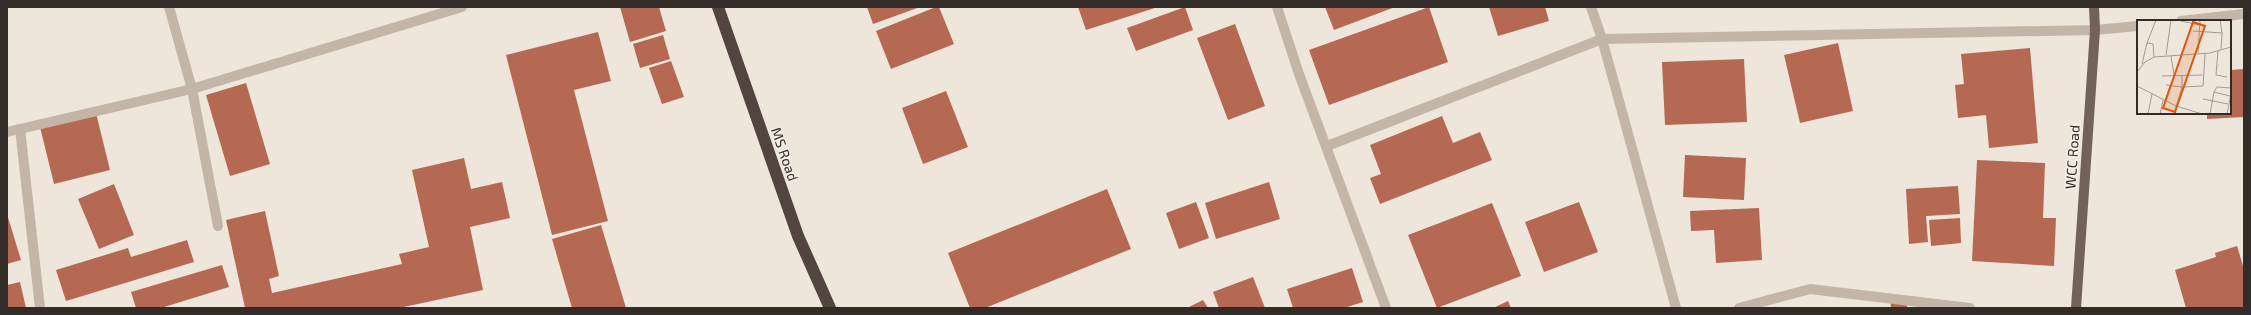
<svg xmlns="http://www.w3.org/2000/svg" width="2251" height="315" font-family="'Exo 2',sans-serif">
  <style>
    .building { fill: #b56952 }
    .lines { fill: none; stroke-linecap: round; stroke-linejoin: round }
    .street { stroke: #c4b5a9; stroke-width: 10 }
    .primary { stroke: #72625b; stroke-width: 10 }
    .highway { stroke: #524540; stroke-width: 12 }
    .labels { text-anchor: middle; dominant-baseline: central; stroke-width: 3; stroke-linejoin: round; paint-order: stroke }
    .street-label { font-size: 14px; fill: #322b28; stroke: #f6efe7 }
    .inset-road { fill: none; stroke: #a39b93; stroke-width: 1 }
    .view { fill: #df570d; fill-opacity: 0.15; stroke: #df570d; stroke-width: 2 }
    .inset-edge { fill: none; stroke: #322b28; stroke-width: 2 }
  </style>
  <rect width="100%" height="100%" fill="#eee5db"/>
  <!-- building -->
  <g class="building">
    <path d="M 620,7 L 659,7 L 666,31 L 630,42 Z"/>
    <path d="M 867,7 L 920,7 L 873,24 Z"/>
    <path d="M 936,7 L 939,7 L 954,44 L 891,69 L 876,31 Z"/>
    <path d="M 1078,7 L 1158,7 L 1086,30 Z"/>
    <path d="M 1185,7 L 1193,30 L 1136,51 L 1127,28 Z"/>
    <path d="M 1325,7 L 1395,7 L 1334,30 Z"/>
    <path d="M 1429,7 L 1448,62 L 1329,105 L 1309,50 Z"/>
    <path d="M 1489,7 L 1545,7 L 1549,21 L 1498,36 Z"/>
    <path d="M 1235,24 L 1265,106 L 1228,120 L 1197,38 Z"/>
    <path d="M 598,32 L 611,81 L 574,90 L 608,221 L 552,235 L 506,55 Z"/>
    <path d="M 663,35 L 670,59 L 640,68 L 633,44 Z"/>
    <path d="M 1838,43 L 1853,111 L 1800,123 L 1784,55 Z"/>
    <path d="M 2030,48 L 2038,143 L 1989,148 L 1986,115 L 1958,118 L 1955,85 L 1964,84 L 1961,54 Z"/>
    <path d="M 1744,59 L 1747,122 L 1665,125 L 1662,62 Z"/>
    <path d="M 671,61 L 684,97 L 662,104 L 649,68 Z"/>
    <path d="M 2244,69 L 2244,117 L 2207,119 L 2207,113 L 2230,113 L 2230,70 Z"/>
    <path d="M 246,83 L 270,164 L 230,176 L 206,95 Z"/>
    <path d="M 946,91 L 968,147 L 923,164 L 902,108 Z"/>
    <path d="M 96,113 L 110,170 L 54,184 L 40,127 Z"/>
    <path d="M 1442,116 L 1453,143 L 1480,132 L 1492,160 L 1380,204 L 1370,178 L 1381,174 L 1370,145 Z"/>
    <path d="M 1685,155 L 1746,158 L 1744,200 L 1683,197 Z"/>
    <path d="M 464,158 L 471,189 L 502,182 L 510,218 L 470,227 L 483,290 L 399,308 L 245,308 L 226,220 L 265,211 L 279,276 L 269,279 L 272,293 L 402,264 L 399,254 L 429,247 L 412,170 Z"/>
    <path d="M 1977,160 L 2045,163 L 2043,218 L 2056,218 L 2054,266 L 1972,261 Z"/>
    <path d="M 1269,182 L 1280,219 L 1216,239 L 1205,203 Z"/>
    <path d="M 114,184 L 134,235 L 99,249 L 78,199 Z"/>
    <path d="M 1958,186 L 1960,214 L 1926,216 L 1928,242 L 1909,244 L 1906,189 Z"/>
    <path d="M 1107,189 L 1131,249 L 985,308 L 970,308 L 948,253 Z"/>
    <path d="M 1196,202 L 1209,238 L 1179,249 L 1166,213 Z"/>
    <path d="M 1579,202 L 1598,252 L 1544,272 L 1525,222 Z"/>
    <path d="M 1492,203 L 1521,276 L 1437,308 L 1408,235 Z"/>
    <path d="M 1759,208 L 1762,260 L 1716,263 L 1714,230 L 1691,231 L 1690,211 Z"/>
    <path d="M 7,214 L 21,260 L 7,264 Z"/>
    <path d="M 1960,218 L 1961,243 L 1931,246 L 1929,220 Z"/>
    <path d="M 601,225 L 626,308 L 572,308 L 552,239 Z"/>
    <path d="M 187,240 L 194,262 L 66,301 L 56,270 L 128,248 L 131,257 Z"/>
    <path d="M 2237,246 L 2244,269 L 2244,308 L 2186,308 L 2175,270 L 2216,257 L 2215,253 Z"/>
    <path d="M 222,265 L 229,287 L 161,308 L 136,308 L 131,292 Z"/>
    <path d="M 1352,268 L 1363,302 L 1344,308 L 1293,308 L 1287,289 Z"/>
    <path d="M 1253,277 L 1265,308 L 1219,308 L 1213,292 Z"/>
    <path d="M 20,282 L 26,308 L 7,308 L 7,285 Z"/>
    <path d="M 1907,297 L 1907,308 L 1891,308 L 1890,298 Z"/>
    <path d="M 1203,300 L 1208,308 L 1187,308 Z"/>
    <path d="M 1508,301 L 1511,308 L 1493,308 Z"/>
  </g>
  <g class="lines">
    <!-- street -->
    <g class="street">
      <path d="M 169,7 L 192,89 L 218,226"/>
      <path d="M 1277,7 L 1299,74 L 1386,308"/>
      <path d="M 2181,21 L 2244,14"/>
      <path d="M 20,129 L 40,308"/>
      <path d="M 7,132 L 192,89 L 462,7"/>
      <path d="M 1327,146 L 1602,39 L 1591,7"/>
      <path d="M 1676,308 L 1602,39 L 2095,30 L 2138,26"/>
      <path d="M 1739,308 L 1810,289 L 1970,308"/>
    </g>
    <!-- primary -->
    <path class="primary" d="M 2076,308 L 2095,30 L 2094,7"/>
    <!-- highway -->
    <path class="highway" d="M 718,7 L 798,236 L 830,308"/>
  </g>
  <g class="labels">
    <!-- street labels -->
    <g class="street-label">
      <text transform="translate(785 154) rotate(71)">MS Road</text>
      <text transform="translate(2072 157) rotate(-86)">WCC Road</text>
    </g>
  </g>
  <!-- overview -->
  <g transform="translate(2137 20)">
    <rect width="94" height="94" fill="#eee5db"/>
    <path class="inset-road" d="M 83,0 L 85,13M 44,1 L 63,5M 56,11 L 85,13 L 84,29M 10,23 L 16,24 L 17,37M 81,31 L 79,55 L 90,57M 61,33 L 63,0M 29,35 L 34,0M 34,36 L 37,55M 5,44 L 10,23 L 19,0M 0,52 L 8,42 L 17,37 L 73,33 L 94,27M 45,55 L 45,67 L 66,66 L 68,34M 25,56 L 65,55M 29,65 L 45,67 L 37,94M 0,66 L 39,86 L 65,94M 77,72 L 80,67 L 94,68M 66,79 L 91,84M 28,81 L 33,66M 11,94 L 15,74M 23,94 L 26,80M 73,94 L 77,72 L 93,76M 90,94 L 94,74"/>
    <path class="view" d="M 56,2 L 68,6 L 38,92 L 26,88 Z"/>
    <rect width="94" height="94" class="inset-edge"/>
  </g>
  <!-- border -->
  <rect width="2251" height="315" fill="none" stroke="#322b28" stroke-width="16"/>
</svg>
